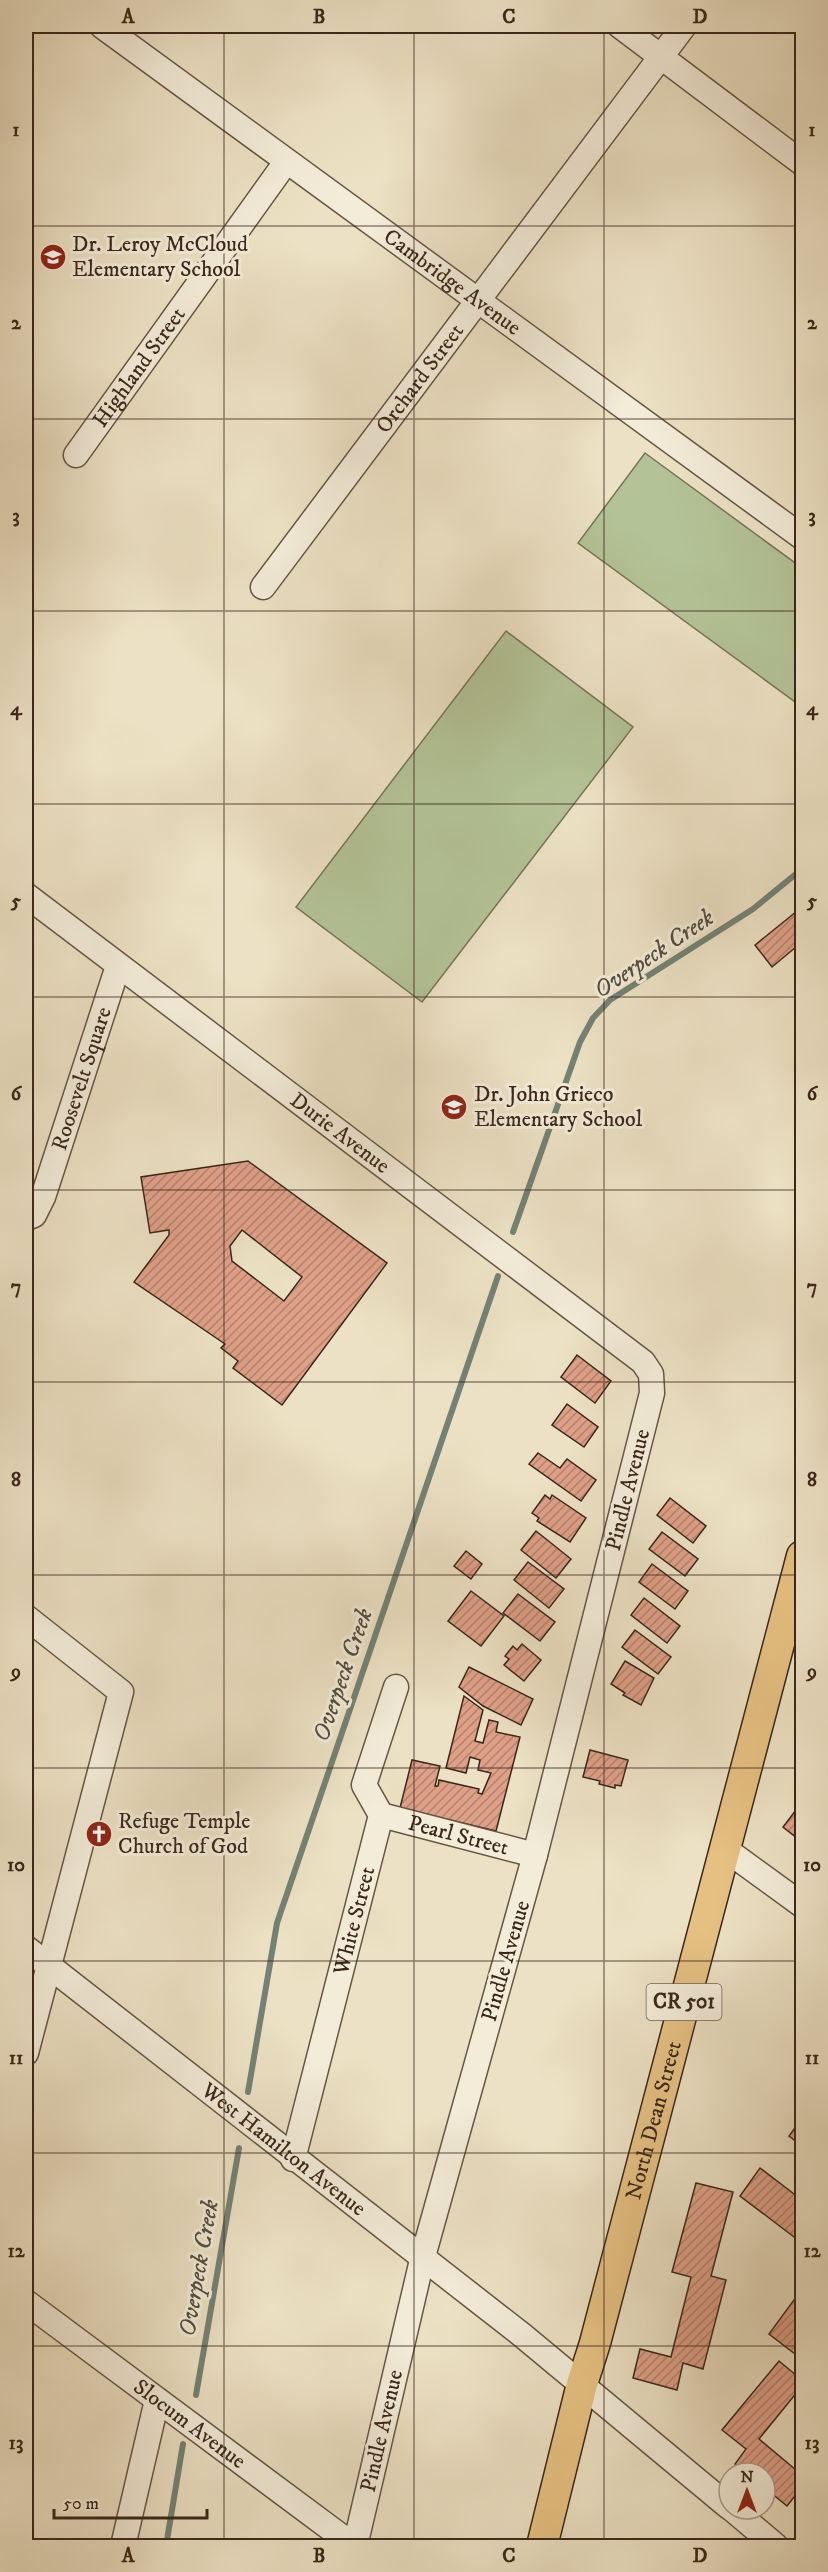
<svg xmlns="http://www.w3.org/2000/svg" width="828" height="2572" font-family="'IM FELL DW Pica',serif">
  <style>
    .green { fill: #b3c397; stroke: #767559; stroke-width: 1.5 }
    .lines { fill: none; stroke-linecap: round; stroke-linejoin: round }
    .stream { stroke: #738276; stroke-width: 6 }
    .building { fill: url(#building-hatch); stroke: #3a271b; stroke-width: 1.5; fill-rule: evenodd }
    .minor-casing { stroke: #665645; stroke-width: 27 }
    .major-casing { stroke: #3a271b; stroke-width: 33 }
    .minor { stroke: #f3ecd9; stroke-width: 24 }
    .major { stroke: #e6c082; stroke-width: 30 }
    .grid { fill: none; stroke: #3a271b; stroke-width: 1.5; stroke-opacity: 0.55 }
    .labels { text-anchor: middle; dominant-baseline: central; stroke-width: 6; stroke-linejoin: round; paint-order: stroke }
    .shield { fill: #f3ecd9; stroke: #726254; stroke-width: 1.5 }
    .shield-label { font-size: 21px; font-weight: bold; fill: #3a271b }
    .poi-label { font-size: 22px; fill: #3a271b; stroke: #f3ecd9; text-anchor: start }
    .street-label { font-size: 22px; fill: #3a271b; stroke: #f3ecd9 }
    .water-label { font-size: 24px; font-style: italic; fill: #524d41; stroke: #f3ecd9 }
    .neatline { fill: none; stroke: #3a271b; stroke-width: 2 }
    .grid-label { font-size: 20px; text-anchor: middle; font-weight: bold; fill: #3a271b }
  </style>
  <defs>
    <pattern id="building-hatch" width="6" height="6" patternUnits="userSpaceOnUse" patternTransform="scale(1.5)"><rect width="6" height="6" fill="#dfa088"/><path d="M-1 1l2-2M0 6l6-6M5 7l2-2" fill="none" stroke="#b6826e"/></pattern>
  </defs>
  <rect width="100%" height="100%" fill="#ece1c4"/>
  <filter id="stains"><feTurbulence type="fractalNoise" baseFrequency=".00333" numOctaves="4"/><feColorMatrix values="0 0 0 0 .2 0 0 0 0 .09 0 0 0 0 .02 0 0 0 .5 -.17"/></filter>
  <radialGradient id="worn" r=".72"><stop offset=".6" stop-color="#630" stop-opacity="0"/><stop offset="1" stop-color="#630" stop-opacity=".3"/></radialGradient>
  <!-- green -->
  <g class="green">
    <path d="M 645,453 L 802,568 L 802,707 L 578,543 Z"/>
    <path d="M 506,631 L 633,727 L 422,1002 L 296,907 Z"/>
  </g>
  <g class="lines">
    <!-- stream -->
    <g class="stream">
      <path d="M 513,1232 L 580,1042 L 593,1018 L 610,1000 L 753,909 L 802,869"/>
      <path d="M 248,2092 L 277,1923 L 498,1276"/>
      <path d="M 196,2395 L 239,2148"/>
      <path d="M 166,2546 L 183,2444"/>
    </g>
  </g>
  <!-- building -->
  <g class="building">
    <path d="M 802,907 L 802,942 L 772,967 L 755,945 Z"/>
    <path d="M 248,1161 L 387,1263 L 282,1405 L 233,1368 L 238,1361 L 221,1348 L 225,1344 L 134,1282 L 169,1235 L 169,1230 L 150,1233 L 141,1177 ZM 242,1230 L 302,1277 L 284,1301 L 232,1261 L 230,1246 Z"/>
    <path d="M 577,1355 L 611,1381 L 595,1403 L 561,1377 Z"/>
    <path d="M 567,1404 L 598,1427 L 584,1447 L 552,1425 Z"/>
    <path d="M 538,1453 L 560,1468 L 567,1459 L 596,1480 L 581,1501 L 529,1464 Z"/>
    <path d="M 545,1495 L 550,1499 L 552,1495 L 586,1518 L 570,1542 L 537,1521 L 539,1518 L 532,1513 Z"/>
    <path d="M 670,1498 L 706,1526 L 693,1543 L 657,1515 Z"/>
    <path d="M 536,1531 L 571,1559 L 556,1578 L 521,1550 Z"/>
    <path d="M 662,1532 L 698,1559 L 685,1576 L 649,1549 Z"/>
    <path d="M 466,1551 L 482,1564 L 471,1579 L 454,1566 Z"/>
    <path d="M 528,1562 L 564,1589 L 549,1608 L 514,1580 Z"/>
    <path d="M 652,1564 L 688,1591 L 675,1609 L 639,1582 Z"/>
    <path d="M 471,1591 L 504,1616 L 481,1646 L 448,1621 Z"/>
    <path d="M 518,1594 L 555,1622 L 540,1641 L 503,1613 Z"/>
    <path d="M 644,1598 L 680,1626 L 667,1643 L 631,1615 Z"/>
    <path d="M 635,1630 L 671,1657 L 658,1674 L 622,1647 Z"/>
    <path d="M 522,1644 L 541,1660 L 524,1681 L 504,1665 L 509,1659 L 505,1656 L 513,1646 L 517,1650 Z"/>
    <path d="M 625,1661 L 654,1678 L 641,1705 L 623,1695 L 625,1693 L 611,1684 Z"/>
    <path d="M 469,1667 L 533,1699 L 521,1725 L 483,1706 L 459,1687 Z"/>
    <path d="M 464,1696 L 483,1710 L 475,1741 L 483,1743 L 489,1720 L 498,1722 L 496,1732 L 520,1737 L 496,1831 L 400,1808 L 412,1760 L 440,1766 L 435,1786 L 438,1786 L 439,1780 L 479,1789 L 478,1793 L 482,1794 L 491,1773 L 478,1770 L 480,1760 L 470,1757 L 466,1773 L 446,1768 Z"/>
    <path d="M 590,1750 L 628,1760 L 621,1786 L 615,1785 L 615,1788 L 599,1784 L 600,1781 L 583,1777 Z"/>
    <path d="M 802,1802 L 802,1842 L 783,1827 Z"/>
    <path d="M 802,2118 L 802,2146 L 789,2136 Z"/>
    <path d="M 760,2168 L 802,2200 L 802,2243 L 740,2196 Z"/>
    <path d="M 696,2183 L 733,2192 L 711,2276 L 726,2280 L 703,2369 L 683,2363 L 677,2390 L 633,2378 L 640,2349 L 671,2357 L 691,2277 L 672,2272 Z"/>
    <path d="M 802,2289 L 802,2344 L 795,2354 L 769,2334 Z"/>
    <path d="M 779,2361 L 802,2380 L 802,2386 L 759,2439 L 802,2475 L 802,2487 L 787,2506 L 765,2488 L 765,2473 L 746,2473 L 735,2464 L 746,2449 L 722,2430 Z"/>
  </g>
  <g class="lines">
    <defs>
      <g id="minor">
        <path id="s1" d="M 102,26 L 802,537"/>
        <path d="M 620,26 L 802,163"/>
        <path id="s2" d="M 76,455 L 286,162"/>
        <path id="s3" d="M 263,587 L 684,26"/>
        <path id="s4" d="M 26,895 L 643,1362 L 651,1374 L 652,1393 L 535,1855 L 422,2260 L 355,2546"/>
        <path id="s5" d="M 26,1218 L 34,1215 L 43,1197 L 118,966"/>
        <path d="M 26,1617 L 121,1692 L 26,2053"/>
        <path id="s6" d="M 381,1815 L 535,1855"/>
        <path d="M 725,1849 L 802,1905"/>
        <path id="s7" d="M 26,1948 L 522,2335 L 729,2507"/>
        <path id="s8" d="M 293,2159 L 381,1815 L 364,1785 L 396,1687"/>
        <path id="s9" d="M 26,2302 L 354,2546"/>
        <path d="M 732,2509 L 776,2546"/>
        <path d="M 123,2546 L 157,2400"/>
      </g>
      <g id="major">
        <path id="s10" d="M 542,2546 L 582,2384 L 595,2343 L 802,1556"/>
      </g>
    </defs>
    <!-- minor casing -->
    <use href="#minor" class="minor-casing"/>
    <!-- major casing -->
    <use href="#major" class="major-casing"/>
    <!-- minor -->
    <use href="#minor" class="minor"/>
    <!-- major -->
    <use href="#major" class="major"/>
  </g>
  <!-- grid -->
  <path class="grid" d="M 224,26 L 224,2546M 414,26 L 414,2546M 604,26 L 604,2546M 26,226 L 802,226M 26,419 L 802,419M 26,611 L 802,611M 26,804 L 802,804M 26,997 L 802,997M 26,1190 L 802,1190M 26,1382 L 802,1382M 26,1575 L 802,1575M 26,1768 L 802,1768M 26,1961 L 802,1961M 26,2153 L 802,2153M 26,2346 L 802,2346"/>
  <!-- icons -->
  <defs>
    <symbol id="school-disc" viewBox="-11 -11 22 22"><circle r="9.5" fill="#8f2418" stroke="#f3ecd9"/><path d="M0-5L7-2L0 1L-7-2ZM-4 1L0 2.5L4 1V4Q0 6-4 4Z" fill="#fff"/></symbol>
    <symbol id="church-disc" viewBox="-11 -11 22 22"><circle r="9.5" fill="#8f2418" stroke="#f3ecd9"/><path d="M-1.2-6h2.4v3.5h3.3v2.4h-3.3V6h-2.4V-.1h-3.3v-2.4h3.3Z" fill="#fff"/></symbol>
  </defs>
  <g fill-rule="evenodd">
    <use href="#school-disc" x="38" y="242" width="30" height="30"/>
    <use href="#school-disc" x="439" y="1092" width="30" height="30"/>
    <use href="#church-disc" x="84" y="1819" width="30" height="30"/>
  </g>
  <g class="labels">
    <!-- shield labels -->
    <rect class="shield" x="646.5" y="1984" width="75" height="36" rx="4.5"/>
    <g class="shield-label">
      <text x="684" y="2002">CR 501</text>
    </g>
    <!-- poi labels -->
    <g class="poi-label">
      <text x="72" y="244">Dr. Leroy McCloud<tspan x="72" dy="25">Elementary School</tspan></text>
      <text x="474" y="1094">Dr. John Grieco<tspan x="474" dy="25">Elementary School</tspan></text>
      <text x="118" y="1821">Refuge Temple<tspan x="118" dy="25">Church of God</tspan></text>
    </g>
    <!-- street labels -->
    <g class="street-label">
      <text stroke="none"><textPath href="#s1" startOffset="434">Cambridge Avenue</textPath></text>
      <text stroke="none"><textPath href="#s2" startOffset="108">Highland Street</textPath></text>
      <text stroke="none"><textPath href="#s3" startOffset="261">Orchard Street</textPath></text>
      <text stroke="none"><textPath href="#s5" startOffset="153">Roosevelt Square</textPath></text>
      <text stroke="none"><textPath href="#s4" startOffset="394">Durie Avenue</textPath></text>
      <text transform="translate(628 1490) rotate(-76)">Pindle Avenue</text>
      <text stroke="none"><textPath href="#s6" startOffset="80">Pearl Street</textPath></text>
      <text stroke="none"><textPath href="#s8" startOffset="246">White Street</textPath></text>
      <text transform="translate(506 1961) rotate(-74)">Pindle Avenue</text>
      <text stroke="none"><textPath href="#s10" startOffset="440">North Dean Street</textPath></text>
      <text stroke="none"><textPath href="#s7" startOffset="327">West Hamilton Avenue</textPath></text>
      <text stroke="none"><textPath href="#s9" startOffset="204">Slocum Avenue</textPath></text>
      <text transform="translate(382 2431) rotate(-77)">Pindle Avenue</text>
    </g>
    <!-- water labels -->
    <g class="water-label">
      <text transform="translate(654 954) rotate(-34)">Overpeck Creek</text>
      <text transform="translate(343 1675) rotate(-71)">Overpeck Creek</text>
      <text transform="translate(199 2268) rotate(-80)">Overpeck Creek</text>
    </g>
  </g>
  <!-- margin -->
  <rect width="828" height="2572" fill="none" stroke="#ece1c4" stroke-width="66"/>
  <!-- north arrow -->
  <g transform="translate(747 2491)"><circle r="28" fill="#f3ecd9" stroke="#a99d8d" stroke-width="1.5"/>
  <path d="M0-4.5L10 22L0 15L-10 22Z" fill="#8f2418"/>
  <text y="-9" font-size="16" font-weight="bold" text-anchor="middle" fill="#3a271b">N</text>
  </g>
  <!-- scale -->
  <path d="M54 2509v9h153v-9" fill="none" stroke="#3a271b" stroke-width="3"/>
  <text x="63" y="2509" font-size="18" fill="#3a271b" stroke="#f3ecd9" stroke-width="4.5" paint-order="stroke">50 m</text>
  <rect x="33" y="33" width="762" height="2506" class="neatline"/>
  <g class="grid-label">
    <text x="128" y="23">A</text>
    <text x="319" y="23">B</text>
    <text x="509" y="23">C</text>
    <text x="700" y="23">D</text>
    <text x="16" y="136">1</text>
    <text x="812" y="136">1</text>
    <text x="16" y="329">2</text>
    <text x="812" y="329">2</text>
    <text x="16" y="522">3</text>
    <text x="812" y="522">3</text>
    <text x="16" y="715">4</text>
    <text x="812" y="715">4</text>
    <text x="16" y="907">5</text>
    <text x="812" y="907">5</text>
    <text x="16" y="1100">6</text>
    <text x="812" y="1100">6</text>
    <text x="16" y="1293">7</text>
    <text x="812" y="1293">7</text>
    <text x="16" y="1486">8</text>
    <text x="812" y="1486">8</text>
    <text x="16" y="1678">9</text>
    <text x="812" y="1678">9</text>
    <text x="16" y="1871">10</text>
    <text x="812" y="1871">10</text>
    <text x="16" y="2064">11</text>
    <text x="812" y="2064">11</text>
    <text x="16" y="2257">12</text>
    <text x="812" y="2257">12</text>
    <text x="16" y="2449">13</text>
    <text x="812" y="2449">13</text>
    <text x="128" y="2562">A</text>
    <text x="319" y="2562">B</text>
    <text x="509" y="2562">C</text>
    <text x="700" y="2562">D</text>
  </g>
  <rect width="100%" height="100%" filter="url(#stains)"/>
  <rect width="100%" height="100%" fill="url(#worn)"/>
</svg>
